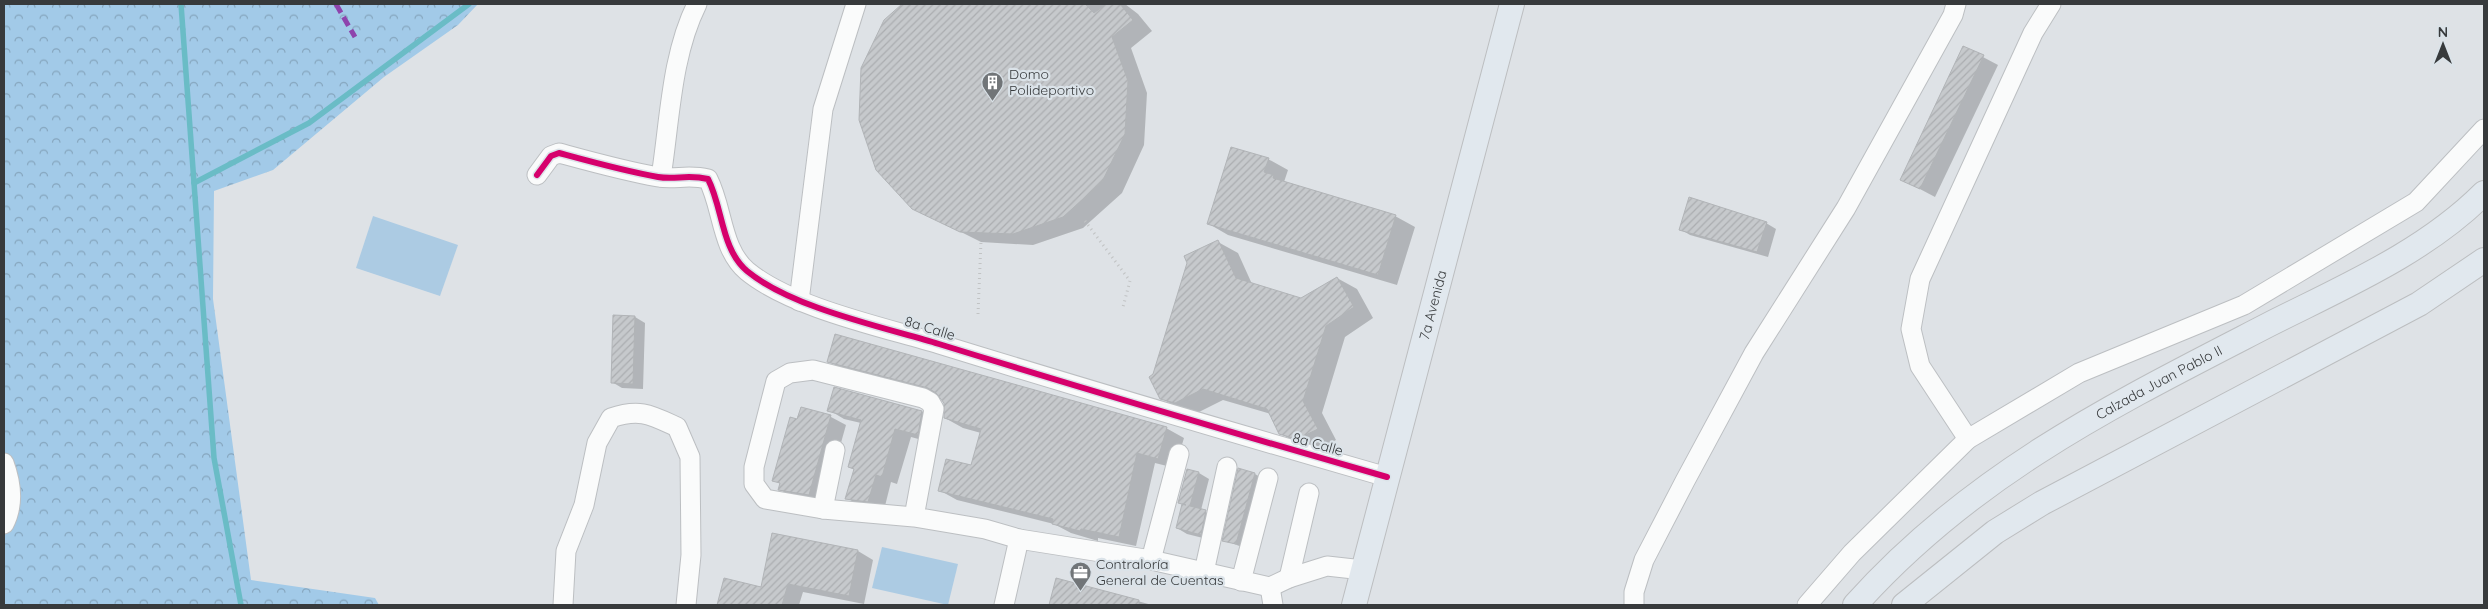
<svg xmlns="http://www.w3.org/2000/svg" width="2488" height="609" font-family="Quicksand,sans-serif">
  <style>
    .grass { fill: #accbe3 }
    .forest { fill: url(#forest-crowns) }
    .shadow { fill: #0003 }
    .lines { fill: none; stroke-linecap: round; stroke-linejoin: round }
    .stream { stroke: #6abcc6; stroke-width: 5.5 }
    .building { fill: url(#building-hatch); stroke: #b1b4b7 }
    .minor-casing { stroke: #bcbfc2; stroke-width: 21 }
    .major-casing { stroke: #bcbec0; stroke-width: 26 }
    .path { stroke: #c1c3c4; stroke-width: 3; stroke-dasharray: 1 4; stroke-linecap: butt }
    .minor { stroke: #fafbfb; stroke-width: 19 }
    .major { stroke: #e1e8ee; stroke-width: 24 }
    .quiet { stroke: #8e44ad; stroke-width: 5; stroke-dasharray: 10 5; stroke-linecap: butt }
    .cycleway-casing { stroke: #dbe3e9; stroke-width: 9 }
    .cycleway { stroke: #d6006c; stroke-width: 6 }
    .labels { text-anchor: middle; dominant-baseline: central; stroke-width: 4.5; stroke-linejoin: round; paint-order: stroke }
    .poi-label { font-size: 14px; fill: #373a3c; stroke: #dbe3e9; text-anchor: start }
    .street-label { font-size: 14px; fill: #373a3c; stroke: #dbe3e9 }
  </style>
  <defs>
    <pattern id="forest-crowns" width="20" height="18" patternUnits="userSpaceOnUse" patternTransform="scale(1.25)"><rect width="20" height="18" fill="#a2cae8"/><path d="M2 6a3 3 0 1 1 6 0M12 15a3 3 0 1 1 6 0" fill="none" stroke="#85a5bd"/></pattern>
    <pattern id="building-hatch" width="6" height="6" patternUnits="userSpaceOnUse" patternTransform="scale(1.25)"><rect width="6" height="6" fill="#c6c9cc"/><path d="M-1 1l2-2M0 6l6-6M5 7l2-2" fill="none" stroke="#abadb0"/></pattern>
  </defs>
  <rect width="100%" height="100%" fill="#dee2e6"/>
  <!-- grass -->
  <g class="grass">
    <path d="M 373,216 L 458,245 L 440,296 L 356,268 Z"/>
    <path d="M 882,547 L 958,564 L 948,605 L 872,588 Z"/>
  </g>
  <!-- forest -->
  <path class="forest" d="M 4,4 L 478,4 L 458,25 L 384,77 L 273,170 L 214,191 L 213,299 L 251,580 L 375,598 L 379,605 L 4,605 Z"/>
  <!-- shadow -->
  <g class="shadow">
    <path d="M 904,4 L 1125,4 L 1138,14 L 1152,31 L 1131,48 L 1147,93 L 1144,145 L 1122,193 L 1083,228 L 1033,245 L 981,242 L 913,208 L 885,21 Z"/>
    <path d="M 1964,47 L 1998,65 L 1935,197 L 1901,179 Z"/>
    <path d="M 1268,159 L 1288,170 L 1284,182 L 1395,216 L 1415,227 L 1397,285 L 1228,235 L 1209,224 Z"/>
    <path d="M 1766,223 L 1776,229 L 1768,257 L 1690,235 L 1680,229 Z"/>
    <path d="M 1218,242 L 1238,253 L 1252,284 L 1302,299 L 1337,278 L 1357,289 L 1373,318 L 1345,337 L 1322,413 L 1336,440 L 1318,450 L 1300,445 L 1280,433 L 1271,414 L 1223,400 L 1195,414 L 1181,410 L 1161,398 L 1154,375 Z"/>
    <path d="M 614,316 L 635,317 L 645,323 L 643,389 L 622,388 L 612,382 Z"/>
    <path d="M 828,361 L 1166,428 L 1184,438 L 1175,468 L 1155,463 L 1136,546 L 1098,538 L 1098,541 L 1071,533 L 1054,524 L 957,500 L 939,490 L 972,467 L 981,433 L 963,428 L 945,418 L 945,403 L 940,396 L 846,371 Z"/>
    <path d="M 801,408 L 831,417 L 846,425 L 824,503 L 794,498 L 779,489 L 781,484 L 774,480 Z"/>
    <path d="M 829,410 L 921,411 L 936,420 L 933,443 L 911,437 L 897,484 L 891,482 L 884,510 L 862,507 L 847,498 L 855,470 L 849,467 L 861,423 L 844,419 Z"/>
    <path d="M 1199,473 L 1209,479 L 1201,510 L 1216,517 L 1211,540 L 1187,534 L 1177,528 L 1184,505 Z"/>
    <path d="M 1255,474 L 1265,480 L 1247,549 L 1224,540 Z"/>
    <path d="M 773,534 L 858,551 L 873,560 L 864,604 L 803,592 L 799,605 L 718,605 L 725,579 L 762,589 Z"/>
    <path d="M 1057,579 L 1152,605 L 1050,605 Z"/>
  </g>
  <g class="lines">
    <!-- stream -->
    <g class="stream">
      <path d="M 181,4 L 214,458 L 241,605"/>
      <path d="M 194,183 L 309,123 L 469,4"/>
    </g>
  </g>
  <!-- building -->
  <g class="building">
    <path d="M 902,4 L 1085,4 L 1094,13 L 1106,4 L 1120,4 L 1133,20 L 1112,37 L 1128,81 L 1125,134 L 1102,182 L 1063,217 L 1013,234 L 960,232 L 912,209 L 876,170 L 859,120 L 861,68 L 884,20 Z"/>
    <path d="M 1963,46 L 1984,55 L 1920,189 L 1900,180 Z"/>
    <path d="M 1231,147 L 1269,158 L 1264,172 L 1274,175 L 1273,178 L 1396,215 L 1378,275 L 1207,224 Z"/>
    <path d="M 1689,197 L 1767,222 L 1757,252 L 1679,230 Z"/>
    <path d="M 1218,240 L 1236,278 L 1301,298 L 1337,277 L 1354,307 L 1326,326 L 1303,401 L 1318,429 L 1297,439 L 1279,434 L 1267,409 L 1203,389 L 1175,403 L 1160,399 L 1149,377 L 1153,374 L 1187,263 L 1184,256 Z"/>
    <path d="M 613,315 L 635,316 L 633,384 L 611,383 Z"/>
    <path d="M 835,334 L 1167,427 L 1158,459 L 1137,453 L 1119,537 L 1081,529 L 1080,531 L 1052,524 L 1053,519 L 938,491 L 946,459 L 971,465 L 981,429 L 944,418 L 944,403 L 936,393 L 928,388 L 827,362 Z"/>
    <path d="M 834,387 L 922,411 L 918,435 L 895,429 L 882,477 L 876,475 L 868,502 L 845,499 L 854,469 L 848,467 L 861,420 L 827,411 Z"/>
    <path d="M 801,407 L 831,415 L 809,495 L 778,490 L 780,483 L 772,481 L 790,417 L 797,419 Z"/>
    <path d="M 1238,468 L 1255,473 L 1236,544 L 1222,541 Z"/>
    <path d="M 1187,469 L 1199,472 L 1190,506 L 1206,510 L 1201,535 L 1176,528 L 1182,504 L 1186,505 L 1178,503 Z"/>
    <path d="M 772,533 L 858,550 L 849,596 L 788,584 L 782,605 L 717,605 L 724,578 L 761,587 Z"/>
    <path d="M 1056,578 L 1139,600 L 1139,605 L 1049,605 Z"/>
  </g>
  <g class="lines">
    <defs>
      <g id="minor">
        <path d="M 537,175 L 551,156 L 559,153 C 592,162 624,171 658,177 C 676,180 687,174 708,179 C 723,208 721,249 747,271 C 792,308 883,327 939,344 C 1088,390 1237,434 1387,477"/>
        <path d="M 661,177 C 670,120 671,56 697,4"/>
        <path d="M 799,301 L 823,109 L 856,4"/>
        <path d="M 1968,439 L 1920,366 L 1911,329 L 1920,279 L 2033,33 L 2051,4"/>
        <path d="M 4,463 C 11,482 14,505 4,524"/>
        <path d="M 823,509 L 835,450"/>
        <path d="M 914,517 L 934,409 L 930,402 L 923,398 L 813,370 L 790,373 L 776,381 L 754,467 L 754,484 L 765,499 L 823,509 L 914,517 L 985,529 L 1019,539 L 1151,560 L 1270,587 L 1289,578 L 1327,566 L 1363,570"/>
        <path d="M 1151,560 L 1179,454"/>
        <path d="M 1204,572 L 1227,467"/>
        <path d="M 1289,578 L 1309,493"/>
        <path d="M 1241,581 L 1268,478"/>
        <path d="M 1270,587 L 1273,605"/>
        <path d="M 563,605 L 566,551 L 584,505 L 597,443 L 611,418 C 640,408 651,415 677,427 L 690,457 L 691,555 L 686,605"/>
        <path d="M 1004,605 L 1019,539"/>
        <path d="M 1634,605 L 1634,592 L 1644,560 L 1685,481 L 1754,353 L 1846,208 L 1953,15 L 1956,4"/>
        <path d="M 1807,605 L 1852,553 L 1968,439 L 2079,373 L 2244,305 L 2416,202 L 2484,129"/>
      </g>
      <g id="major">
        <path id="s1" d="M 1354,605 L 1512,4"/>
        <path id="s2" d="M 1855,605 C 1973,473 2115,404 2268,325 C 2343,287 2424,253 2484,193"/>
        <path d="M 1904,605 L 1995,532 L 2042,503 L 2419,304 L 2484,260"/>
      </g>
    </defs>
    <!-- minor casing -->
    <use href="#minor" class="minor-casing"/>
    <!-- major casing -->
    <use href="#major" class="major-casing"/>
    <!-- path -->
    <g class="path">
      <path d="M 1085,221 L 1130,281 L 1123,307"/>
      <path d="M 978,314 L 981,241"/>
    </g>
    <!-- minor -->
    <use href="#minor" class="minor"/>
    <!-- major -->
    <use href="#major" class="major"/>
    <!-- quiet -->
    <path class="quiet" d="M 336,4 L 355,37"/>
    <defs>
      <path id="cycleway" d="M 537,175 L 551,156 L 559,153 C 592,162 624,171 658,177 C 676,180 687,174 708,179 C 723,208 721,249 747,271 C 792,308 883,327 939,344 C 1088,390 1237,434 1387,477"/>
    </defs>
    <!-- cycleway casing -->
    <use href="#cycleway" class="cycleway-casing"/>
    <!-- cycleway -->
    <use href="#cycleway" class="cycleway"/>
  </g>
  <!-- icons -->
  <defs>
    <symbol id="building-pin" viewBox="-11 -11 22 30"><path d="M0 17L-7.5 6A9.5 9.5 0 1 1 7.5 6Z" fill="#717578" stroke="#dbe3e9"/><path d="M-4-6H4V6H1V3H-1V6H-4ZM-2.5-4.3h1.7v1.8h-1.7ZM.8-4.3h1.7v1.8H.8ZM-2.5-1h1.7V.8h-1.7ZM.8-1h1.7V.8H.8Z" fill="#fff"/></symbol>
    <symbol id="office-pin" viewBox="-11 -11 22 30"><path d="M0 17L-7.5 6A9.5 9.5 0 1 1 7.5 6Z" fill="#717578" stroke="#dbe3e9"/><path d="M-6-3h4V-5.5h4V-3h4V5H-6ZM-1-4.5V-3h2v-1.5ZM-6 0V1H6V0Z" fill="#fff"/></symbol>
  </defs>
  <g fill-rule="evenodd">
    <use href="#building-pin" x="980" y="70" width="25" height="34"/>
    <use href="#office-pin" x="1068" y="560" width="25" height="34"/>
  </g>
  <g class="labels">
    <!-- poi labels -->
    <g class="poi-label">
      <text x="1009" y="74">Domo<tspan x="1009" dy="16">Polideportivo</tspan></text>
      <text x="1096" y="564">Contraloría<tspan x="1096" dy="16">General de Cuentas</tspan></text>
    </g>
    <!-- street labels -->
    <g class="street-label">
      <text stroke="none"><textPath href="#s1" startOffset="310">7a Avenida</textPath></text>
      <text transform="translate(930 328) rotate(17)">8a Calle</text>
      <text stroke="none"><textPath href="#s2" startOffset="379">Calzada Juan Pablo II</textPath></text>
      <text transform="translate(1318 444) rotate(16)">8a Calle</text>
    </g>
  </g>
  <!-- border -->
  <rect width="2488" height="609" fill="none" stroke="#373a3c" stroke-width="10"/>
  <!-- north arrow -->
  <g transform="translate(2443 45)" stroke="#dbe3e9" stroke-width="4" paint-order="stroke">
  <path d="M0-4L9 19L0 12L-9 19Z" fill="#373a3c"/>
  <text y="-8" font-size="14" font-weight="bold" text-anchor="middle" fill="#373a3c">N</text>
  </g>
</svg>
